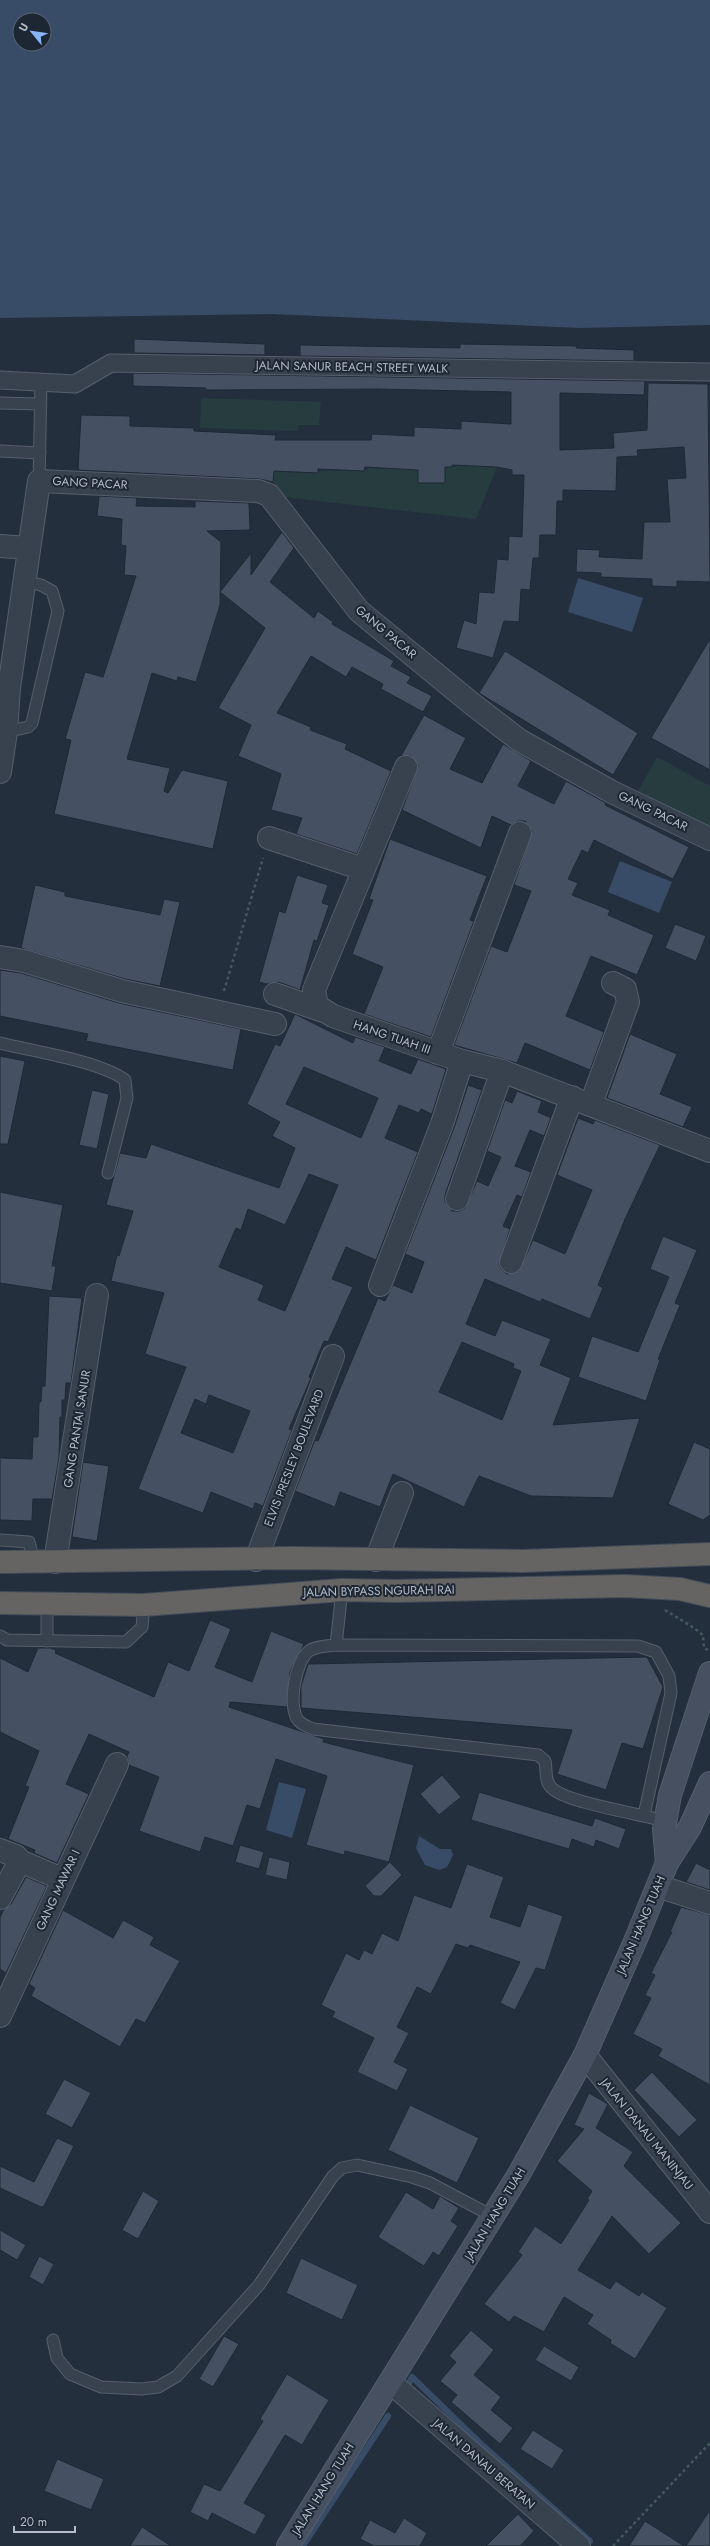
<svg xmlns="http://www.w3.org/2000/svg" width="710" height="2546" font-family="Jost,sans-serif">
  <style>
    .green { fill: #263c3f }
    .water { fill: #394c67; fill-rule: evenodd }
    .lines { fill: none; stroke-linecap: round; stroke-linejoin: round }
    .stream { stroke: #394c67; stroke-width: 6 }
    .building { fill: #455162; stroke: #1f2835; fill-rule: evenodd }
    .service-casing { stroke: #565f6c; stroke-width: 13 }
    .pedestrian-casing { stroke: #565f6c; stroke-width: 19 }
    .minor-casing { stroke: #565f6c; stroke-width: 24 }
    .tertiary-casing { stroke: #565f6c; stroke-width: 24 }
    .secondary-casing { stroke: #565f6c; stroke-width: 24 }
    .trunk-casing { stroke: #434c59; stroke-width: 24 }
    .path { stroke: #44595c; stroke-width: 2.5; stroke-dasharray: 3 3; stroke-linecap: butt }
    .service { stroke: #38414e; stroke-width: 11 }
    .pedestrian { stroke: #38414e; stroke-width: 17 }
    .minor { stroke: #38414e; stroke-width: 22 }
    .tertiary { stroke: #38414e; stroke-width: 22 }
    .secondary { stroke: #465061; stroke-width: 22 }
    .trunk { stroke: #656462; stroke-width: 22 }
    .labels { text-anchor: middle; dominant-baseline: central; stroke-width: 4; stroke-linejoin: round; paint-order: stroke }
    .street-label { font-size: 12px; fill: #b4bcc9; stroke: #1d2633 }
  </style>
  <rect width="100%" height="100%" fill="#242f3e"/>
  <!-- green -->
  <g class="green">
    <path d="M 201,398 L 321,402 L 319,425 L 299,425 L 298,431 L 200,428 Z"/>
    <path d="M 461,465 L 497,467 L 476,519 L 283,497 L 273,482 L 274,472 L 277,471 C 307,472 334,469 364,471 L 370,468 L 409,469 L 412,466 L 452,467 Z"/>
    <path d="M 657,757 L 710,786 L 710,838 L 635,797 Z"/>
  </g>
  <!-- water -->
  <g class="water">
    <path d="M 0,0 L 710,0 L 710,325 L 580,328 L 273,314 L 0,318 ZM 20,20 L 44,20 L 44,44 L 20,44 Z"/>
    <path d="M 578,578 L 643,598 L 632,632 L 568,612 Z"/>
    <path d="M 620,861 L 672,882 L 659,913 L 608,892 Z"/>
    <path d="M 279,1782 L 306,1789 L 292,1838 L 266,1830 Z"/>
    <path d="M 419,1836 L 440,1849 L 451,1849 L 453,1855 L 447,1867 L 439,1870 L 425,1865 L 416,1848 Z"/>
  </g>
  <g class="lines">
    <!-- stream -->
    <g class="stream">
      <path d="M 409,2383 L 412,2377 L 480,2443 L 590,2541"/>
      <path d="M 303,2546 L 388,2416"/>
    </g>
  </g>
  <!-- building -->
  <g class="building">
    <path d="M 134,339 L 265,344 L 265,355 L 134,353 Z"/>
    <path d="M 460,344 L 577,346 L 576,348 L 634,350 L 634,361 L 300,356 L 300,345 L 460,348 Z"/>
    <path d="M 133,373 L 645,381 L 644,395 L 560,393 L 560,450 L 614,448 L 613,433 L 647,430 L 648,383 L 708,384 L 710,582 L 677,581 L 677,587 L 652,586 L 652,579 L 601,577 L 601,573 L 576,572 L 577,549 L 600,550 L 599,557 L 642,559 L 644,522 L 670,522 L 667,479 L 686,478 L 684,447 L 637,450 L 638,456 L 617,457 L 616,491 L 563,490 L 563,501 L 557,501 L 556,535 L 540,535 L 539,558 L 533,558 L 530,590 L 521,589 L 519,622 L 504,621 L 493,658 L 456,648 L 464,620 L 476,624 L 479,592 L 494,593 L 497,559 L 508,560 L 509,536 L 522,537 L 524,475 L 512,475 L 512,470 L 497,467 L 452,465 L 452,467 L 445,467 L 445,483 L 418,483 L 418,470 L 365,467 L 364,471 L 318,469 L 318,473 L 274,471 L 273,482 L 259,479 L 78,470 L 81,415 L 130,416 L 130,426 L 194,428 L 194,431 L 276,435 L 275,440 L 371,440 L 372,434 L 414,436 L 414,427 L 461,429 L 461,421 L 511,424 L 511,392 L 378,389 L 206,390 L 206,388 L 133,386 Z"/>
    <path d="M 99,496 L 137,498 L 136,506 L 195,507 L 195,501 L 249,503 L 250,530 L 207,531 L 221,542 L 220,605 L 196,682 L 178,677 L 177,681 L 152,673 L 127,759 L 170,768 L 164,791 L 168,793 L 182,770 L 228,781 L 213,849 L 54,814 L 71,740 L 65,739 L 85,672 L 103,677 L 136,576 L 124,575 L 126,546 L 121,545 L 122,519 L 97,516 Z"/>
    <path d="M 282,532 L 294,548 L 270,582 L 314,618 L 318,611 L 333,622 L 332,624 L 394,661 L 391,666 L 411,677 L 407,683 L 432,696 L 423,712 L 381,689 L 383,684 L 352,667 L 346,677 L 311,656 L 277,713 L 311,727 L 310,730 L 347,744 L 345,749 L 391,771 L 357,854 L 296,834 L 302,818 L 271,810 L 281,774 L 238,756 L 251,725 L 218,708 L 265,628 L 220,592 L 251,553 L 251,575 Z"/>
    <path d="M 710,639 L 710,770 L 651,738 Z"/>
    <path d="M 505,651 L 638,733 L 613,775 L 479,693 Z"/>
    <path d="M 424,715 L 466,738 L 450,769 L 482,783 L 503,744 L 531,761 L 518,786 L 554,804 L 566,781 L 606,803 L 605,805 L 689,847 L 673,879 L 594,840 L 588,853 L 582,850 L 568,879 L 578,883 L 572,895 L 610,910 L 608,915 L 654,935 L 637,975 L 591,956 L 566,1016 L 604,1032 L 590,1070 L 525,1043 L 517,1063 L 454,1045 L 491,946 L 507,952 L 531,891 L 514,885 L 532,831 L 525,821 L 518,821 L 511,825 L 492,816 L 481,848 L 402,810 L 418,766 L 411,756 L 401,756 Z"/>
    <path d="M 390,839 L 487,876 L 470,920 L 474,921 L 431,1037 L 364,1014 L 383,967 L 352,954 L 373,900 L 369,899 Z"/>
    <path d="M 297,875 L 328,885 L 322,903 L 329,905 L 317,941 L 314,940 L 300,990 L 279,982 L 267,984 L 259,982 L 279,911 L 285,913 Z"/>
    <path d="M 35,885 L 65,892 L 65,896 L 160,915 L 164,899 L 180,902 L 160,986 L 125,979 L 21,948 Z"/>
    <path d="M 675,924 L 706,936 L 696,961 L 665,948 Z"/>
    <path d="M 0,970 L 21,973 L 119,1003 L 241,1029 L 233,1070 L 86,1041 L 88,1034 L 0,1016 Z"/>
    <path d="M 295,1014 L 353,1043 L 355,1037 L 385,1047 L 379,1061 L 411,1074 L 418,1059 L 446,1069 L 432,1114 L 421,1109 L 419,1113 L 399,1105 L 385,1138 L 418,1152 L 376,1260 L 346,1247 L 332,1279 L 353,1287 L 328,1342 L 324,1341 L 309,1377 L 311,1378 L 289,1429 L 292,1430 L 263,1506 L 255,1503 L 253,1509 L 211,1492 L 203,1513 L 138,1489 L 186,1367 L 145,1354 L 164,1293 L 111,1281 L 117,1255 L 119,1256 L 133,1211 L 106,1205 L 120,1153 L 146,1158 L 151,1144 L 279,1188 L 295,1148 L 272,1136 L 280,1122 L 247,1104 L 275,1044 L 280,1046 ZM 304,1067 L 378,1098 L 361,1138 L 286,1104 ZM 309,1174 L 338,1185 L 285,1311 L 258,1300 L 264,1285 L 219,1267 L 236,1228 L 241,1230 L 248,1209 L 285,1225 ZM 209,1395 L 250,1411 L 233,1453 L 181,1433 L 195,1399 L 206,1404 Z"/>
    <path d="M 630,1034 L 677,1054 L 660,1094 L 692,1107 L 683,1127 L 607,1098 Z"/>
    <path d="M 0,1056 L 25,1061 L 8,1144 L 0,1144 Z"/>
    <path d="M 468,1085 L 482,1090 L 445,1195 L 445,1202 L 452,1211 L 459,1211 L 465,1208 L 477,1181 L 488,1186 L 501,1157 L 487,1151 L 505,1100 L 512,1103 L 517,1091 L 542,1101 L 538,1112 L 551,1118 L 544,1136 L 530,1130 L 515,1166 L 531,1172 L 522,1197 L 517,1195 L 503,1226 L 510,1229 L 499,1264 L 502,1270 L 507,1274 L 519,1271 L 533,1240 L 565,1254 L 592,1190 L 557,1175 L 578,1118 L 593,1124 L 595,1120 L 660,1145 L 626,1217 L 598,1285 L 603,1288 L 590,1319 L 542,1299 L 540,1302 L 485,1279 L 466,1324 L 495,1336 L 502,1320 L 551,1339 L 540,1365 L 571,1378 L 553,1425 L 640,1418 L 613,1498 L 531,1496 L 479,1476 L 464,1507 L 393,1474 L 380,1507 L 340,1492 L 335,1507 L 295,1491 L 315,1440 L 318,1441 L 378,1298 L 385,1301 L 393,1285 L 412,1293 L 424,1262 L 405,1254 L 454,1128 ZM 462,1342 L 514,1364 L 513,1368 L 521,1371 L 502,1420 L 439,1392 Z"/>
    <path d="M 92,1090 L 109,1094 L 97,1149 L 79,1145 Z"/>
    <path d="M 0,1192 L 63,1205 L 52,1266 L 56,1266 L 52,1291 L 0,1283 Z"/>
    <path d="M 663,1236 L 697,1250 L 675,1303 L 680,1305 L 658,1359 L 660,1360 L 646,1401 L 578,1377 L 592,1336 L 638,1352 L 669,1277 L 650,1269 Z"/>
    <path d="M 49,1296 L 82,1298 L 71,1383 L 66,1383 L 65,1400 L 62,1400 L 62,1417 L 60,1417 L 59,1458 L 52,1499 L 33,1499 L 32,1521 L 0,1520 L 0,1458 L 32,1459 L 33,1437 L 38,1437 L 39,1402 L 41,1402 L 42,1386 L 45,1386 Z"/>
    <path d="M 694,1442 L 710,1449 L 710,1515 L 703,1520 L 668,1504 Z"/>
    <path d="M 83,1462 L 109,1466 L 97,1541 L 72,1537 Z"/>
    <path d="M 210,1620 L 231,1629 L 215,1667 L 252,1682 L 271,1631 L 304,1644 L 290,1672 L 287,1707 L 230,1702 L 229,1707 L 324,1739 L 323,1742 L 414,1765 L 389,1862 L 345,1851 L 344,1855 L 306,1845 L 327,1776 L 276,1759 L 260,1809 L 247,1805 L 233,1846 L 205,1837 L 200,1852 L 139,1831 L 159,1777 L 129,1765 L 127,1756 L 129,1752 L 89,1734 L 66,1784 L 89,1794 L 57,1863 L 34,1853 L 35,1850 L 8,1839 L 29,1787 L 25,1786 L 39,1751 L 0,1732 L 0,1658 L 28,1672 L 38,1648 L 50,1648 L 56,1650 L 55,1653 L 154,1697 L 168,1662 L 189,1671 Z"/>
    <path d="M 647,1657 L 663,1687 L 643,1749 L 622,1743 L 606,1790 L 557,1774 L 572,1730 L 301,1708 L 301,1686 L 308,1664 Z"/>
    <path d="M 442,1775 L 461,1797 L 439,1815 L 420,1794 Z"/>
    <path d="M 479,1792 L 592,1826 L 595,1818 L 626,1829 L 619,1849 L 596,1840 L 594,1847 L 572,1839 L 569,1849 L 471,1820 Z"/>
    <path d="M 240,1845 L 264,1852 L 259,1869 L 235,1862 Z"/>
    <path d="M 269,1857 L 290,1862 L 287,1880 L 265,1875 Z"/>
    <path d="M 390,1862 L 402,1875 L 381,1896 L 374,1896 L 365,1886 Z"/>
    <path d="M 696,1863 L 710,1870 L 710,1890 L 686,1882 Z"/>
    <path d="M 467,1864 L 504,1877 L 490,1917 L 520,1927 L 528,1904 L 563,1916 L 545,1970 L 536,1968 L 515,2010 L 500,2003 L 520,1962 L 470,1945 L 468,1948 L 456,1944 L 431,1994 L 417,1987 L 397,2027 L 409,2033 L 394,2062 L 408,2069 L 397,2091 L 357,2072 L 374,2038 L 332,2017 L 335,2012 L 321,2005 L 346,1953 L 359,1960 L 364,1950 L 372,1954 L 382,1933 L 398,1941 L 414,1895 L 451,1908 Z"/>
    <path d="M 26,1877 L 47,1886 L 6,1973 L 0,1969 L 0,1917 L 4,1909 L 11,1904 Z"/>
    <path d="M 681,1907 L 710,1915 L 710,2085 L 658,2056 L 662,2049 L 633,2034 L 651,1998 L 645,1995 L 655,1975 L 651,1973 L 672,1932 L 670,1932 Z"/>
    <path d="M 63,1910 L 113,1938 L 123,1920 L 154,1937 L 150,1945 L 180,1961 L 145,2023 L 136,2019 L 120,2047 L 31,1996 L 35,1988 L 29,1984 Z"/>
    <path d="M 652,2072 L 697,2120 L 679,2137 L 634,2090 Z"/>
    <path d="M 64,2079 L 91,2093 L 72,2128 L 45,2114 Z"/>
    <path d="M 589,2093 L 608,2104 L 596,2128 L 633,2152 L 624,2166 L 681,2223 L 649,2254 L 612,2216 L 578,2270 L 610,2289 L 616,2281 L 639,2296 L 642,2292 L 667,2308 L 635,2359 L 610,2343 L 611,2340 L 587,2324 L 593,2315 L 564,2297 L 544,2332 L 514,2316 L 509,2322 L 484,2304 L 522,2255 L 518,2252 L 535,2226 L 561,2244 L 589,2200 L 587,2199 L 592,2191 L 557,2161 L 584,2129 L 574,2125 Z"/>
    <path d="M 410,2105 L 479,2138 L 457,2183 L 388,2150 Z"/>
    <path d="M 57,2138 L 74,2146 L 44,2206 L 41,2207 L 0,2188 L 0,2166 L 34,2182 Z"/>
    <path d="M 143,2191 L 159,2201 L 138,2239 L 122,2230 Z"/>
    <path d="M 406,2192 L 433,2209 L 440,2196 L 459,2208 L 451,2221 L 458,2226 L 439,2256 L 433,2252 L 424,2266 L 378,2237 Z"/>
    <path d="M 0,2230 L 26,2245 L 17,2260 L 0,2250 Z"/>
    <path d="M 39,2256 L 54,2264 L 43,2285 L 29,2277 Z"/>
    <path d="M 301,2258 L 358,2285 L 342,2320 L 286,2293 Z"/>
    <path d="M 471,2330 L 494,2350 L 474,2375 L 501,2397 L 491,2410 L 513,2428 L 500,2444 L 451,2402 L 457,2395 L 440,2381 L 456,2362 L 449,2356 Z"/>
    <path d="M 224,2336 L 239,2344 L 213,2387 L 199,2379 Z"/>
    <path d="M 544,2346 L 579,2367 L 571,2381 L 535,2360 Z"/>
    <path d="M 287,2374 L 329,2400 L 302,2445 L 285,2435 L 244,2503 L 266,2515 L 255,2535 L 212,2513 L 208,2521 L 190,2512 L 204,2484 L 220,2491 L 263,2421 L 260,2419 Z"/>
    <path d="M 533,2430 L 564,2450 L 552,2469 L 520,2449 Z"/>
    <path d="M 57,2459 L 104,2479 L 91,2510 L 44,2491 Z"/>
    <path d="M 710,2510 L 710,2546 L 686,2546 Z"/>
    <path d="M 518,2514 L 534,2531 L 520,2546 L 486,2546 Z"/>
    <path d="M 404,2518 L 427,2533 L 420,2546 L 374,2546 L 360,2539 L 370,2520 L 395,2533 Z"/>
    <path d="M 645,2521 L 684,2546 L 629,2546 Z"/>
    <path d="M 142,2527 L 171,2546 L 130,2546 Z"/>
  </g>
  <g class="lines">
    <defs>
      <g id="service">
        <path d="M 0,403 L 40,404"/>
        <path d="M 0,451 L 40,453"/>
        <path d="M 39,481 L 41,382"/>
        <path d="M 6,732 L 28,727 L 32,723 L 58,611 L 52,591 L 41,585 L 24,581"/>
        <path d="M 0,1043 C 32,1051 100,1061 125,1080 L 127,1098 L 108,1173"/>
        <path d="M 0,1540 L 29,1542 L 34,1562"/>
        <path d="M 47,1603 L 47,1641"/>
        <path d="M 0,1636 L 7,1640 L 126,1642 L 142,1627 L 144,1605"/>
        <path d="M 336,1645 L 342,1590"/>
        <path d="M 644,1815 L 671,1693 L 669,1676 L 656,1652 L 638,1646 L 336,1645 C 327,1646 316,1646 309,1651 C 295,1661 287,1709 299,1721 C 302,1725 309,1727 313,1729 L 538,1755 L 545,1761 C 547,1770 544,1783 553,1789 C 569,1803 640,1814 665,1821"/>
        <path d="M 53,2340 L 57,2358 L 70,2374 L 101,2387 L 142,2389 L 158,2387 L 177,2376 L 259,2285 L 333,2176 L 342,2168 L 357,2165 L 412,2177 L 430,2183 L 494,2217"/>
      </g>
      <path id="pedestrian" d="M 0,380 L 75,384 L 111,363 L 710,372"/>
      <g id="minor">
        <path d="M 0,546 L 29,548"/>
        <path d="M 406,767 L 314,990 L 317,1006 L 333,1016 L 462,1061 L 502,1071 L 710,1151"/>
        <path d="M 0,772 L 6,732 L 9,688 L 39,481 L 258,491 L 269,495 L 359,611 L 471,703 L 519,740 L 612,792 L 710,839"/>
        <path d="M 269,838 L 363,869"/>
        <path d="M 0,957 L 24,961 L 122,991 L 275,1024"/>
        <path d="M 275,994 L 323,1011"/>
        <path d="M 438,1053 L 520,833"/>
        <path d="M 591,1104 L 628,1002 L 625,989 L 613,983"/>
        <path d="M 457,1199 L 502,1071"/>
        <path d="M 511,1262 L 572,1097"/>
        <path d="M 380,1285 L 442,1124 L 462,1061"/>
        <path d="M 256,1560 L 333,1356"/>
        <path d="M 376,1560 L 402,1493"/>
        <path d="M 55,1562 L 97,1295"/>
        <path d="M 0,1850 L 16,1856 L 20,1861 L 0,1898"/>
        <path d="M 20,1861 L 62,1879"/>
        <path d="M 658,1886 L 710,1903"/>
        <path d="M 0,2016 L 117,1764"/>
        <path d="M 585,2055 L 710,2212"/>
      </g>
      <path id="tertiary" d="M 390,2382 L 579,2546"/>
      <g id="secondary">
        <path d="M 667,1863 L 664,1829 L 670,1795 L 710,1673"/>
        <path d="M 288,2546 L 519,2174 L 585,2055 L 636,1939 L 667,1863 L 690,1827 L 710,1783"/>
      </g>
      <g id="trunk">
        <path d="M 0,1562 L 291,1558 L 523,1561 L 710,1554"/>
        <path d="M 0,1603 L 144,1605 L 342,1590 L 397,1591 L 625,1586 L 680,1589 L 710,1596"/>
      </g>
    </defs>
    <!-- service casing -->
    <use href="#service" class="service-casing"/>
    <!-- pedestrian casing -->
    <use href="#pedestrian" class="pedestrian-casing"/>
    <!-- minor casing -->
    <use href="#minor" class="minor-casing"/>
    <!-- tertiary casing -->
    <use href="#tertiary" class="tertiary-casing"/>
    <!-- secondary casing -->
    <use href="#secondary" class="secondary-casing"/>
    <!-- trunk casing -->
    <use href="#trunk" class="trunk-casing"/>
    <!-- path -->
    <g class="path">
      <path d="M 224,991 L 263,858"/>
      <path d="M 665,1610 L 691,1626 L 703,1635 L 704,1648 L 710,1651"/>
      <path d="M 613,2546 L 710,2443"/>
    </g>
    <!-- service -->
    <use href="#service" class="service"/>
    <!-- pedestrian -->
    <use href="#pedestrian" class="pedestrian"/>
    <!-- minor -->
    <use href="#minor" class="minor"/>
    <!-- tertiary -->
    <use href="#tertiary" class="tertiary"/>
    <!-- secondary -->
    <use href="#secondary" class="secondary"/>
    <!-- trunk -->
    <use href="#trunk" class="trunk"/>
  </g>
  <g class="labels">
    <!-- street labels -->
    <g class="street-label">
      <text transform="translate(352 367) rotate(1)">JALAN SANUR BEACH STREET WALK</text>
      <text transform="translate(90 483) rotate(3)">GANG PACAR</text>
      <text transform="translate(386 632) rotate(40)">GANG PACAR</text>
      <text transform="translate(653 811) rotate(26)">GANG PACAR</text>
      <text transform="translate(392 1037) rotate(19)">HANG TUAH III</text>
      <text transform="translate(77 1429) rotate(-81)">GANG PANTAI SANUR</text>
      <text transform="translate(294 1458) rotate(-69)">ELVIS PRESLEY BOULEVARD</text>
      <text transform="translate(379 1591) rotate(-1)">JALAN BYPASS NGURAH RAI</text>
      <text transform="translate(58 1890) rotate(-65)">GANG MAWAR I</text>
      <text transform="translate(641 1925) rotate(-67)">JALAN HANG TUAH</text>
      <text transform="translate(647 2134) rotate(51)">JALAN DANAU MANINJAU</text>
      <text transform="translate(495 2214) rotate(-59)">JALAN HANG TUAH</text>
      <text transform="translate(484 2464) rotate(41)">JALAN DANAU BERATAN</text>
      <text transform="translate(323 2489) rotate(-58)">JALAN HANG TUAH</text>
    </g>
  </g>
  <!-- north arrow -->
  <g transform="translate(32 32) rotate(299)"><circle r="19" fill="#1d2633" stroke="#59626f"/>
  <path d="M0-3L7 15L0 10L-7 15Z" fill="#8ab4f8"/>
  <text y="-6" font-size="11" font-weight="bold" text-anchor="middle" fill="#b4bcc9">U</text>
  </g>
  <!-- scale -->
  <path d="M14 2526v6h61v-6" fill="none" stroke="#b4bcc9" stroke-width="2"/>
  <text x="20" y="2526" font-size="12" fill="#b4bcc9" stroke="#1d2633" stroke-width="3" paint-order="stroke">20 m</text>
</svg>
